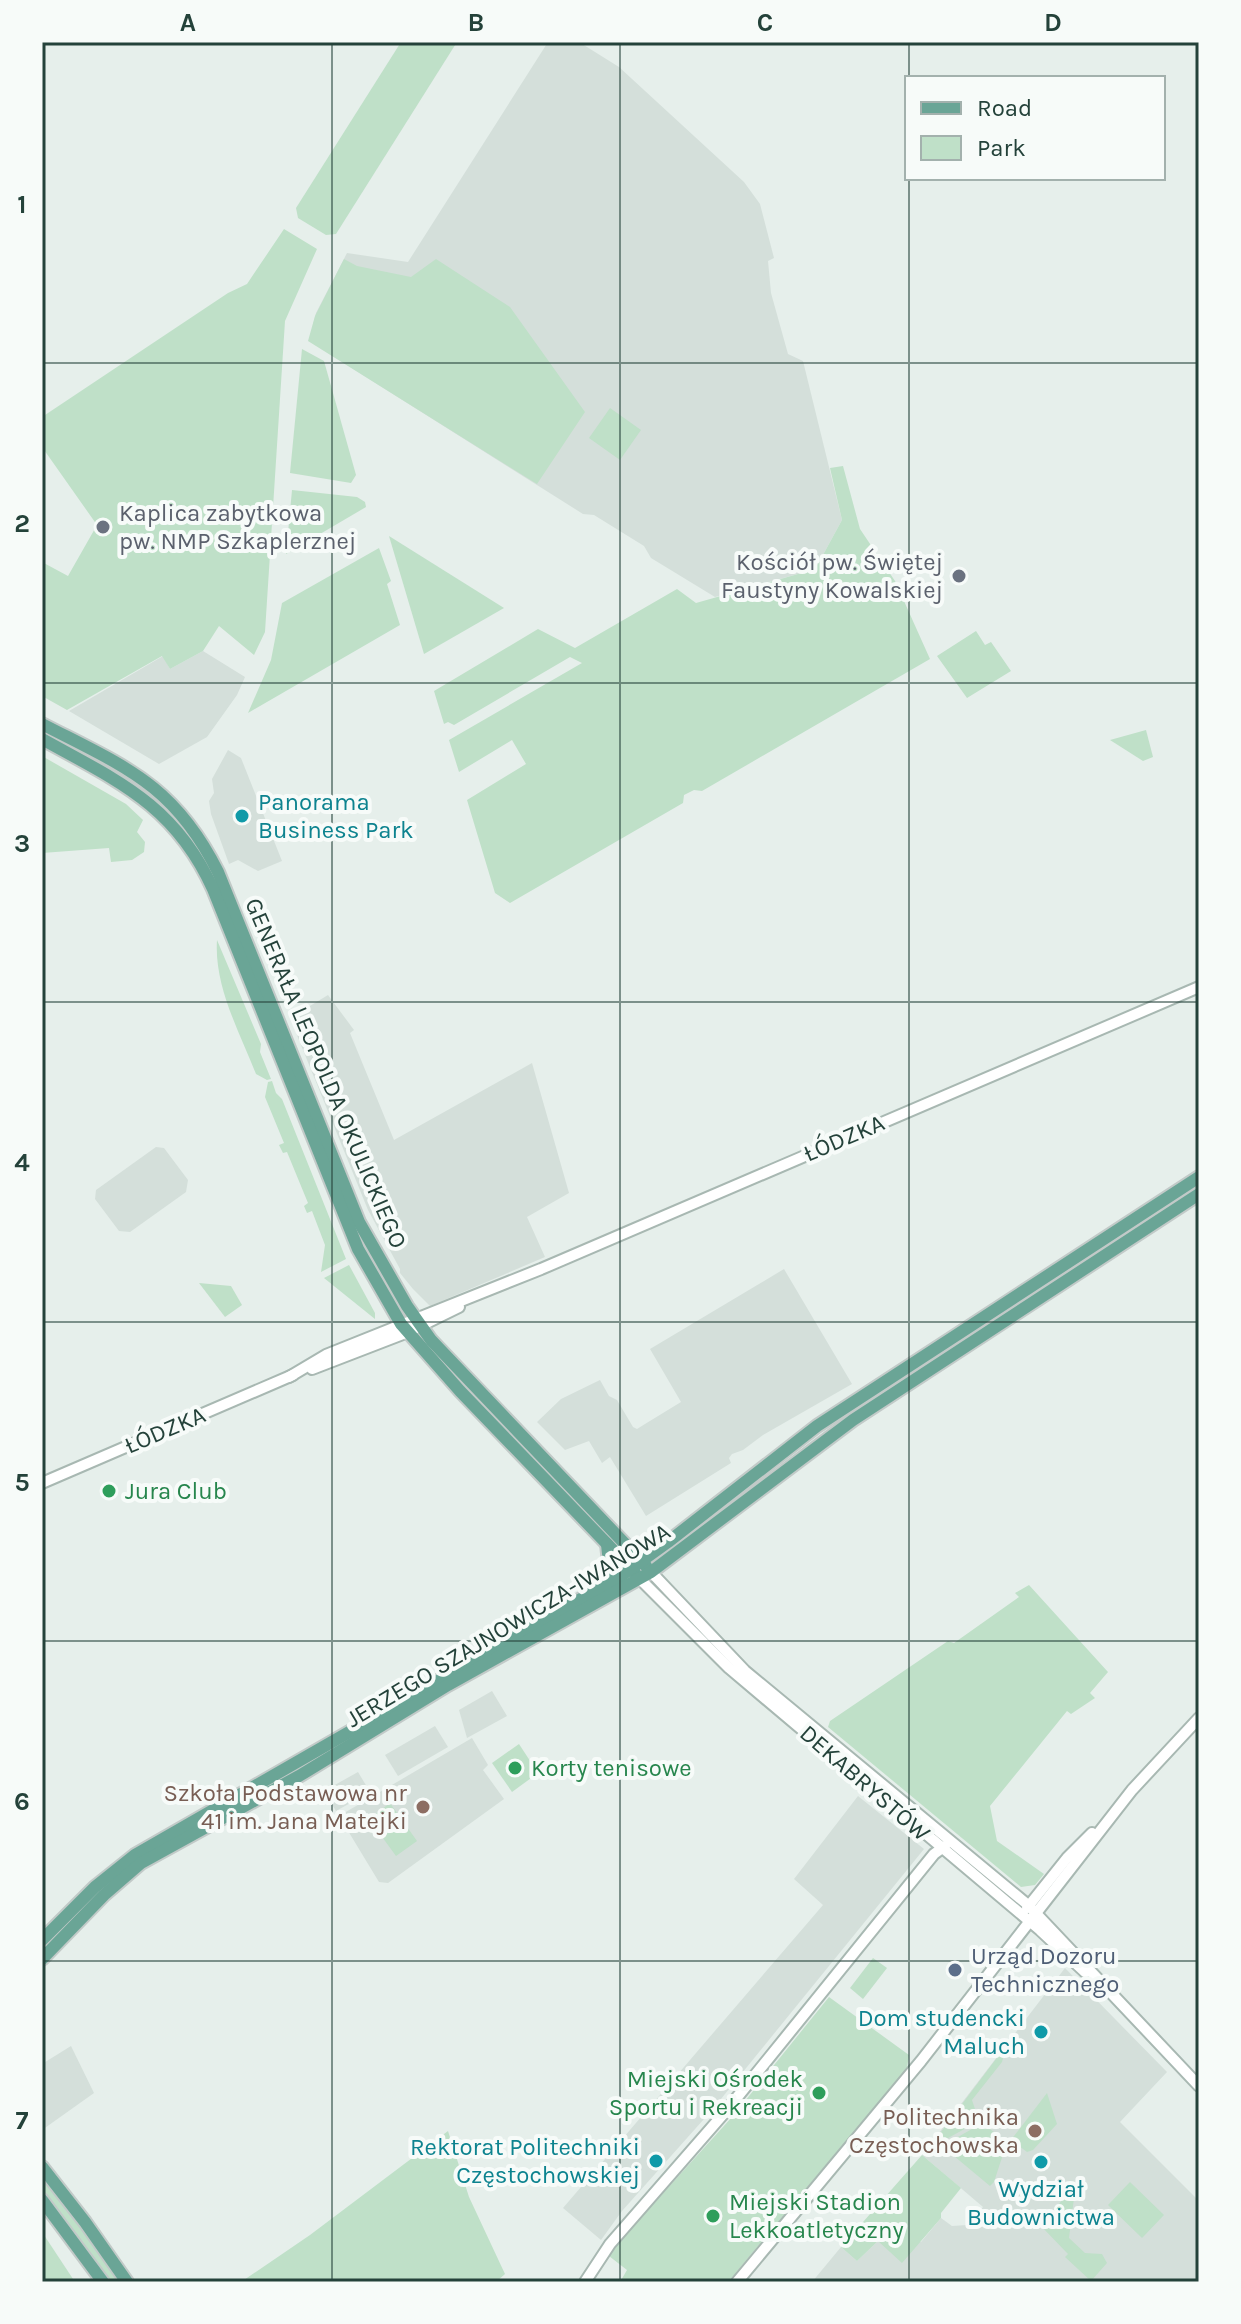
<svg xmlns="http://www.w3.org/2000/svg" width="1241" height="2324" font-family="Karla,sans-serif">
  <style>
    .built { fill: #d4dfda }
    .green { fill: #bfe0c8 }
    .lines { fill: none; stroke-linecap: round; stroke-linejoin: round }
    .minor-casing { stroke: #a8b8b2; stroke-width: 14 }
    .major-casing { stroke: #c2cac8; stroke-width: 16 }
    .minor { stroke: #fff; stroke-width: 10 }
    .major { stroke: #6aa596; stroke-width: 12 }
    .grid { fill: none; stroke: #24423a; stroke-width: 2; stroke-opacity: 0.55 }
    .worship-dot { fill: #6b7280; stroke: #f7fbf9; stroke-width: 3 }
    .culture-dot { fill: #0f9aa8; stroke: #f7fbf9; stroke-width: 3 }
    .leisure-dot { fill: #2e9e5b; stroke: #f7fbf9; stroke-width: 3 }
    .education-dot { fill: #8d6e63; stroke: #f7fbf9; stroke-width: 3 }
    .service-dot { fill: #5c6f8a; stroke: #f7fbf9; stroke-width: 3 }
    .labels { text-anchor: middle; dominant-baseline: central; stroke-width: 8; stroke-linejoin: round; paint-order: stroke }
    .worship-label { font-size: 24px; fill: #5b616d; stroke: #f7fbf9; text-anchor: start }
    .culture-label { font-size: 24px; fill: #0d838f; stroke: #f7fbf9; text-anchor: end }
    .street-label { font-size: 24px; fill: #24423a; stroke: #f7fbf9 }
    .leisure-label { font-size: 24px; fill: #27864d; stroke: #f7fbf9; text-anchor: start }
    .education-label { font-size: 24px; fill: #785e54; stroke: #f7fbf9; text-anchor: end }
    .service-label { font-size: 24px; fill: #4e5e75; stroke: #f7fbf9; text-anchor: start }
    .neatline { fill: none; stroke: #24423a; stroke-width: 3 }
    .grid-label { font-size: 26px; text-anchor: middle; font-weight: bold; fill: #24423a }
  </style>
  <rect width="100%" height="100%" fill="#e6efeb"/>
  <!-- built -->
  <g class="built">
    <path d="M 548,42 L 579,42 L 619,67 L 744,182 L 760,204 L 774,258 L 768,261 L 771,293 L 788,354 L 803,361 L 842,520 L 818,564 L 805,572 L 715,597 L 651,558 L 644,546 L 594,515 L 583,514 L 309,341 L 316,313 L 347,253 L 408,262 Z"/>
    <path d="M 203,651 L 245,677 L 237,695 L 207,737 L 159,764 L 69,711 L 163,656 L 170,669 Z"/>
    <path d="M 228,750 L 241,758 L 282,861 L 258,871 L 238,860 L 229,864 L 211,814 L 209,801 L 214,793 L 212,779 Z"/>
    <path d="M 328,995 L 354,1030 L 350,1033 L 394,1140 L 532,1063 L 569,1193 L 527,1217 L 545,1257 L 430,1306 L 413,1289 L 400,1273 L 400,1269 L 368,1210 L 290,1018 Z"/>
    <path d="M 156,1147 L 164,1148 L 188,1180 L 186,1192 L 130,1232 L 119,1231 L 95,1199 L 96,1190 Z"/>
    <path d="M 784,1269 L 852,1384 L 763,1435 L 743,1450 L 732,1454 L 729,1458 L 731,1463 L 646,1516 L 610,1457 L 602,1463 L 589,1441 L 565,1450 L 537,1422 L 561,1399 L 600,1380 L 609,1396 L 617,1400 L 633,1427 L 637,1429 L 645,1424 L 681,1402 L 650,1349 Z"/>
    <path d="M 492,1691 L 507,1716 L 467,1738 L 459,1710 Z"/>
    <path d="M 435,1726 L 448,1747 L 398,1776 L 385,1755 Z"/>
    <path d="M 472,1738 L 488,1765 L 483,1770 L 504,1799 L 388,1883 L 379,1882 L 339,1816 Z"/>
    <path d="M 358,1772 L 370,1792 L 336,1811 L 324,1791 Z"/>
    <path d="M 858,1796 L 924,1849 L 712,2110 L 622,2211 L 601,2240 L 563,2208 L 823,1905 L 794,1879 Z"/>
    <path d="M 1065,1968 L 1167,2072 L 1120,2122 L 1199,2201 L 1199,2276 L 1193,2282 L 812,2282 L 841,2247 L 857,2261 L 878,2241 L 921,2242 L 941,2218 L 952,2226 L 967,2225 L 983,2207 L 922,2155 Z"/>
    <path d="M 71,2046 L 94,2093 L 42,2130 L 42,2064 Z"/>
  </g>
  <!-- green -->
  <g class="green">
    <path d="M 401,42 L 457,42 L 336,234 L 326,235 L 298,218 L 296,208 Z"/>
    <path d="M 284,229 L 317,249 L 285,321 L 265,632 L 254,655 L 219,626 L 203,651 L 170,669 L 162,656 L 67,710 L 42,696 L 42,562 L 68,576 L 97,525 L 42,447 L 42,417 L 228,293 L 247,284 Z"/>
    <path d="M 344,259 L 357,266 L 411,277 L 436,259 L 510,307 L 585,412 L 537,484 L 308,341 L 315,316 Z"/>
    <path d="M 302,349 L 324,361 L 356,475 L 351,483 L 290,473 Z"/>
    <path d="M 610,408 L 641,430 L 620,460 L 589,438 Z"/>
    <path d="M 843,466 L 860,529 L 895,581 L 930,659 L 702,791 L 694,790 L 684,795 L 683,803 L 510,903 L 495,893 L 467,800 L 526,764 L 512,740 L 459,772 L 449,740 L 582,663 L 570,657 L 454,725 L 448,722 L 444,724 L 434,691 L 538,629 L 575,648 L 677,589 L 696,603 L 805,572 L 818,564 L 842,520 L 830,468 Z"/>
    <path d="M 292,490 L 357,497 L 365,502 L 366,507 L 286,554 Z"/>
    <path d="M 389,536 L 504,608 L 424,654 Z"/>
    <path d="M 379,548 L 391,581 L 387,584 L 400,625 L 248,713 L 271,660 L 282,603 Z"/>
    <path d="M 976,631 L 985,645 L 991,642 L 1011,671 L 967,698 L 937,656 Z"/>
    <path d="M 1146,730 L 1153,757 L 1143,761 L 1110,740 Z"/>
    <path d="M 42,756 L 126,804 L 143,820 L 137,832 L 145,842 L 144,852 L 132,860 L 111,862 L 109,848 L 42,853 Z"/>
    <path d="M 217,940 L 261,1044 L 260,1052 L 271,1079 L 267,1080 L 256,1074 C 239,1031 214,986 217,940 Z"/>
    <path d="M 272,1081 L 276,1093 L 282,1099 L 346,1259 L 321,1272 L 325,1245 L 312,1211 L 307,1213 L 304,1206 L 308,1203 L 287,1152 L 283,1153 L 279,1145 L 284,1143 L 265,1097 L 268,1082 Z"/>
    <path d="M 349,1265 L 375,1313 L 375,1319 L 324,1278 Z"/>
    <path d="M 199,1283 L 231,1286 L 242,1305 L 225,1317 Z"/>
    <path d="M 1029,1585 L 1108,1672 L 1090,1693 L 1095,1698 L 1071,1714 L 1067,1711 L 990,1806 L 997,1841 L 1044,1874 L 1035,1885 L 1021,1887 L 828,1727 L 830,1721 L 948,1641 L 954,1643 L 1019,1597 L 1015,1593 Z"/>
    <path d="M 519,1744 L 538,1773 L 512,1792 L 492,1763 Z"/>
    <path d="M 390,1803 L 417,1841 L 396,1856 L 369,1819 Z"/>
    <path d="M 873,1958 L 887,1968 L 863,1999 L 850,1988 Z"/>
    <path d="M 829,1997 L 909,2055 L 907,2068 L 728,2282 L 620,2282 L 627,2270 L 609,2256 L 616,2245 L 732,2117 Z"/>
    <path d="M 999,2055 L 1003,2058 L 1002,2062 L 972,2100 L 979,2121 L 939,2143 L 935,2140 Z"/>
    <path d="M 1047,2093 L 1057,2124 L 1033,2150 L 1027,2152 L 1011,2140 Z"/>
    <path d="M 979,2125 L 986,2126 L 1007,2142 L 994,2182 L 990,2186 L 942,2146 Z"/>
    <path d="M 448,2131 L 469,2197 L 505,2274 L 496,2282 L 241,2282 L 310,2235 Z"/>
    <path d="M 922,2155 L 961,2188 L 941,2213 L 941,2218 L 902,2263 L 878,2241 L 857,2261 L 841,2247 Z"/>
    <path d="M 42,2176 L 121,2282 L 111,2282 L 42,2189 Z"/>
    <path d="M 1130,2182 L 1164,2215 L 1142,2238 L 1108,2205 Z"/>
    <path d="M 1068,2193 L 1074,2198 L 1069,2238 L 1085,2253 L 1102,2254 L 1107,2263 L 1091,2281 L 1065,2257 L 1068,2254 L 1041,2226 Z"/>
    <path d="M 42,2232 L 75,2282 L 42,2282 Z"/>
  </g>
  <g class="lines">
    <defs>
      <g id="minor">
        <path d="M 312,1369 L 408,1332 L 459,1307"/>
        <path d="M 289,1377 L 326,1355 L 541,1269 L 1199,987"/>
        <path d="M 42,1483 L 293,1375"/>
        <path d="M 651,1572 L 745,1671 L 1028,1905 L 1199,2086"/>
        <path d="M 640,1579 L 729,1668 L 1040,1930 L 1085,1972"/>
        <path d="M 1027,1908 L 1067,1858 L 1092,1833"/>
        <path d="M 585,2282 L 610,2244 L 726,2111 L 934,1854 L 945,1846"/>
        <path d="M 737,2282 L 921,2061 L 1132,1790 L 1199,1718"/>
      </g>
      <g id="major">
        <path d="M 42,724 C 125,767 174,784 218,872 L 359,1222 L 407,1306 L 431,1340 L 646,1566"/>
        <path d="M 42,739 C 118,781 175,805 213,889 L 358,1249 L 401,1324 L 460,1391 L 635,1573"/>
        <path d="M 602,1586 L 609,1563 L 607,1544"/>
        <path d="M 42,1940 L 95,1887 L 135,1855 L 621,1576 L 668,1542 L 817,1426 L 1199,1177"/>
        <path d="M 42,1959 L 104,1895 L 141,1863 L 299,1776 L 448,1685 L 651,1572 L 853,1420 L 1199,1194"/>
        <path d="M 42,2167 L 85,2222 L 127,2282"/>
        <path d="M 42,2200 L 103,2282"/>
      </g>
    </defs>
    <!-- minor casing -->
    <use href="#minor" class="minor-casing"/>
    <!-- major casing -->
    <use href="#major" class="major-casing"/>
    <!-- minor -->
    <use href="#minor" class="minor"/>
    <!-- major -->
    <use href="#major" class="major"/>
  </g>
  <!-- grid -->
  <path class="grid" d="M 332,42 L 332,2282M 620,42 L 620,2282M 909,42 L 909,78M 909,178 L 909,2282M 42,363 L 1199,363M 42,683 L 1199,683M 42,1002 L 1199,1002M 42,1322 L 1199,1322M 42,1641 L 1199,1641M 42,1961 L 1199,1961"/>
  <!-- markers -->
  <g class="worship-dot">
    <circle cx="103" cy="527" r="8"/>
    <circle cx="959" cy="576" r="8"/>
  </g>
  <g class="culture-dot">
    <circle cx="242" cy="816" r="8"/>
    <circle cx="1041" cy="2032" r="8"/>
    <circle cx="656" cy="2161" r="8"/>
    <circle cx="1041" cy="2162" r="8"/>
  </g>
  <g class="leisure-dot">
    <circle cx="109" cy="1491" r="8"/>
    <circle cx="515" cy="1768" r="8"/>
    <circle cx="819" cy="2093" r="8"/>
    <circle cx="713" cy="2216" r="8"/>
  </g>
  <g class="education-dot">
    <circle cx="423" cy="1807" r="8"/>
    <circle cx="1035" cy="2131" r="8"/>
  </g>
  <circle class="service-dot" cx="955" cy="1970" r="8"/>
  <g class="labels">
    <!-- worship labels -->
    <g class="worship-label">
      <text x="119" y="513">Kaplica zabytkowa<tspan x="119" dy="28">pw. NMP Szkaplerznej</tspan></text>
      <text x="943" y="562" text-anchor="end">Kościół pw. Świętej<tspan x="943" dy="28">Faustyny Kowalskiej</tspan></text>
    </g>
    <!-- culture labels -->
    <g class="culture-label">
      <text x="258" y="802" text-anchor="start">Panorama<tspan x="258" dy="28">Business Park</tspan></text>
      <text x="1025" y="2018">Dom studencki<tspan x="1025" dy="28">Maluch</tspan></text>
      <text x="640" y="2147">Rektorat Politechniki<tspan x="640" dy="28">Częstochowskiej</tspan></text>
      <text x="1041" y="2189" text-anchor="middle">Wydział<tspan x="1041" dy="28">Budownictwa</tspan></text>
    </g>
    <!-- street labels -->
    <g class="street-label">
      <text transform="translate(326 1073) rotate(67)">GENERAŁA LEOPOLDA OKULICKIEGO</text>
      <text transform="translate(844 1138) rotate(-23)">ŁÓDZKA</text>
      <text transform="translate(165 1430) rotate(-23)">ŁÓDZKA</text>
      <text transform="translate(508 1625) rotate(-31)">JERZEGO SZAJNOWICZA-IWANOWA</text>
      <text transform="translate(865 1783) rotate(41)">DEKABRYSTÓW</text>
    </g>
    <!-- leisure labels -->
    <g class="leisure-label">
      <text x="125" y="1491">Jura Club</text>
      <text x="531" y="1768">Korty tenisowe</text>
      <text x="803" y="2079" text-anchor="end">Miejski Ośrodek<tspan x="803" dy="28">Sportu i Rekreacji</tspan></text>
      <text x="729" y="2202">Miejski Stadion<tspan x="729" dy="28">Lekkoatletyczny</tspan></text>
    </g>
    <!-- education labels -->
    <g class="education-label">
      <text x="407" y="1793">Szkoła Podstawowa nr<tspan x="407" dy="28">41 im. Jana Matejki</tspan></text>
      <text x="1019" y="2117">Politechnika<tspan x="1019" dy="28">Częstochowska</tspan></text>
    </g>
    <!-- service labels -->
    <g class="service-label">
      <text x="971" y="1956">Urząd Dozoru<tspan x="971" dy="28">Technicznego</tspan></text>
    </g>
  </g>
  <!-- border -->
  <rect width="1241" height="2324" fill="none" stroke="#f7fbf9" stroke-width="88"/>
  <!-- legend -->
  <rect x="905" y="76" width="260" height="104" fill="#f7fbf9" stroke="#a3b1ad" stroke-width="2"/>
  <rect x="921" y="102" width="40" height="12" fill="#6aa596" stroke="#a3b1ad" stroke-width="2"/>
  <text x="977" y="116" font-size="24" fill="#24423a">Road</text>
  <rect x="921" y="136" width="40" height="24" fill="#bfe0c8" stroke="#a3b1ad" stroke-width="2"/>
  <text x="977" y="156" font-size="24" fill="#24423a">Park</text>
  <rect x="44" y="44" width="1153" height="2236" class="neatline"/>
  <g class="grid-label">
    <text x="188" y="31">A</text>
    <text x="476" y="31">B</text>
    <text x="765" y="31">C</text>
    <text x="1053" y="31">D</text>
    <text x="22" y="213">1</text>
    <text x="22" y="532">2</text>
    <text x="22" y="852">3</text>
    <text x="22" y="1171">4</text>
    <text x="22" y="1491">5</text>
    <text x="22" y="1810">6</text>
    <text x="22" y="2129">7</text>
  </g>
</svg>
